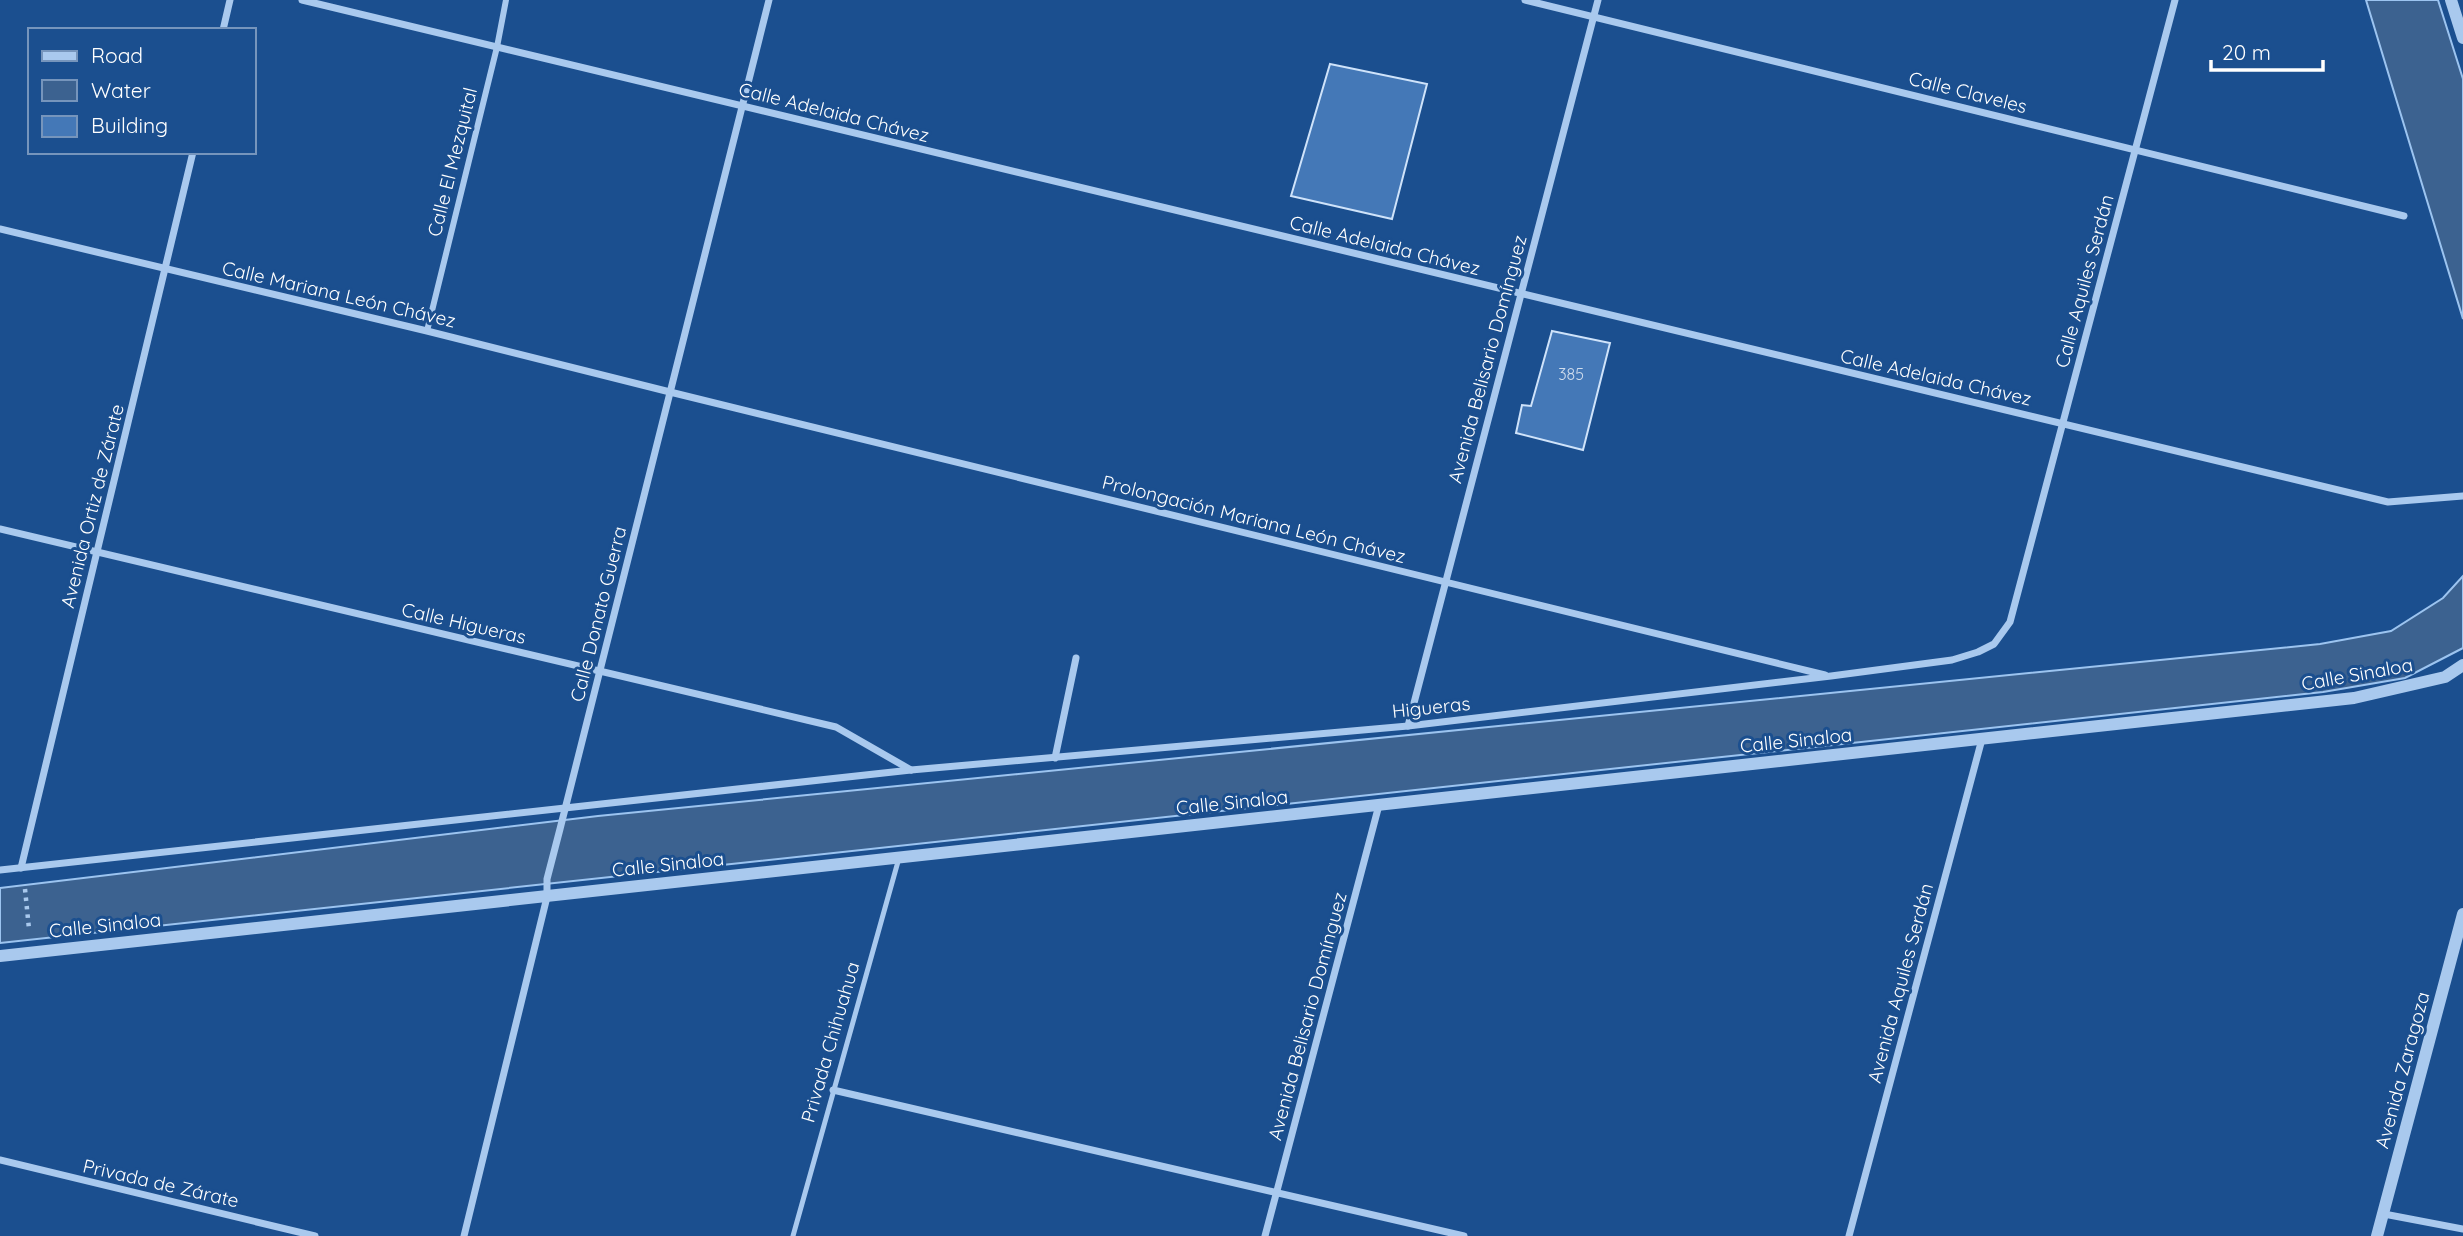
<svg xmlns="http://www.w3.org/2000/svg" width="2463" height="1236" font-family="Quicksand,sans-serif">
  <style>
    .water { fill: #3c6290; stroke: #9cc4f0; stroke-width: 2 }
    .building { fill: #4478b7; stroke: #cfe3fa; stroke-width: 2 }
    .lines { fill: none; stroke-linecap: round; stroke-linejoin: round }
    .path { stroke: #a9c9ee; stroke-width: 4.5; stroke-dasharray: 3.5 5; stroke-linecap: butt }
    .service { stroke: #a9c9ee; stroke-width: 5 }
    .pedestrian { stroke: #a9c9ee; stroke-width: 6 }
    .minor { stroke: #a9c9ee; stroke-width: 7 }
    .tertiary { stroke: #a9c9ee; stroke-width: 12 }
    .labels { text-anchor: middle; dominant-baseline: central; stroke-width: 6; stroke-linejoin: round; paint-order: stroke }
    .number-label { font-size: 16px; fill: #d0dded }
    .street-label { font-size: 19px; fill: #fff; stroke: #1b4f8f }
  </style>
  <rect width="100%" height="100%" fill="#1b4f8f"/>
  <!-- water -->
  <g class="water">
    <path d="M 2366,0 L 2438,0 L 2463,79 L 2463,319 Z"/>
    <path d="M 2463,576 L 2463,648 L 2405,678 L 2323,692 L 0,943 L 0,888 L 598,816 L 2320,644 L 2391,631 L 2443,598 Z"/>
  </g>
  <!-- building -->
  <g class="building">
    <path d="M 1330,64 L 1427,84 L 1392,219 L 1291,196 Z"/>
    <path d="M 1552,331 L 1610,343 L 1583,450 L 1516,433 L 1522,405 L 1531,406 Z"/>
  </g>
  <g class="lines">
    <!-- path -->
    <path class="path" d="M 25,889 L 29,929"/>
    <!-- service -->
    <path class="service" d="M 793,1236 L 899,858"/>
    <!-- pedestrian -->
    <path class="pedestrian" d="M 427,331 L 497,47 L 506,0"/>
    <!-- minor -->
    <g class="minor">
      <path d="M 302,0 L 2388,502 L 2463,496"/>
      <path d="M 1525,0 L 2404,216"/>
      <path d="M 223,30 L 230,0"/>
      <path d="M 0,229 L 427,331 L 670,392 L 1825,675"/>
      <path d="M 0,529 L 836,727 L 911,770"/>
      <path d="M 1408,726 L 1598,0"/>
      <path d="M 1055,758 L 1076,658"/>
      <path d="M 21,868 L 193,152"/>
      <path d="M 0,870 L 911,770 L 1408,726 L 1831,676 L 1952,660 L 1978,652 L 1994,644 L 2010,622 L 2175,0"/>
      <path d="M 833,1090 L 1464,1236"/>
      <path d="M 0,1160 L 315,1236"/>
      <path d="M 2384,1214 L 2463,1229"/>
      <path d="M 464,1236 L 547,897 L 547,879 L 560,829 L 769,0"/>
      <path d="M 1265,1236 L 1379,805"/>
      <path d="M 1849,1236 L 1982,739"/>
    </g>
    <!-- tertiary -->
    <g class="tertiary">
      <path d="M 2451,0 L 2463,38"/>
      <path d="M 0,956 L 2354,698 L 2445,677 L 2463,665"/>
      <path d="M 2377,1236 L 2463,914"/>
    </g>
  </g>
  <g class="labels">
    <!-- number labels -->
    <g class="number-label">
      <text x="1571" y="374">385</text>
    </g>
    <!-- street labels -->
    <g class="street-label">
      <text transform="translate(1968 92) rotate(14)">Calle Claveles</text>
      <text transform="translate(834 112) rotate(14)">Calle Adelaida Chávez</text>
      <text transform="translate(452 162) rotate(-76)">Calle El Mezquital</text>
      <text transform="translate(1385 245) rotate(14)">Calle Adelaida Chávez</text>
      <text transform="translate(2084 281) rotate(-75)">Calle Aquiles Serdán</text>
      <text transform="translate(339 294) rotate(13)">Calle Mariana León Chávez</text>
      <text transform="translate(1487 359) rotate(-75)">Avenida Belisario Domínguez</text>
      <text transform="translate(1936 377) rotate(13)">Calle Adelaida Chávez</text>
      <text transform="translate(92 506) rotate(-76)">Avenida Ortiz de Zárate</text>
      <text transform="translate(1254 519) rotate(14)">Prolongación Mariana León Chávez</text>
      <text transform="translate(598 614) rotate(-76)">Calle Donato Guerra</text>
      <text transform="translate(464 623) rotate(13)">Calle Higueras</text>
      <text transform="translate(2357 674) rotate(-10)">Calle Sinaloa</text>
      <text transform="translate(1431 707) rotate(-6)">Higueras</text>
      <text transform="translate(1796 740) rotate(-6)">Calle Sinaloa</text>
      <text transform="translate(1232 802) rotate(-6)">Calle Sinaloa</text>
      <text transform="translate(668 864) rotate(-6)">Calle Sinaloa</text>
      <text transform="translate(105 925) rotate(-6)">Calle Sinaloa</text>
      <text transform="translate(1900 983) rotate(-75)">Avenida Aquiles Serdán</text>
      <text transform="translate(1307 1016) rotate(-75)">Avenida Belisario Domínguez</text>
      <text transform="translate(830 1042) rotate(-74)">Privada Chihuahua</text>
      <text transform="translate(2402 1070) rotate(-75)">Avenida Zaragoza</text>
      <text transform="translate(161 1183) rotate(13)">Privada de Zárate</text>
    </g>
  </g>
  <!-- legend -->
  <rect x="28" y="28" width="228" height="126" fill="#1b4f8f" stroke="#7695bc" stroke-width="2"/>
  <rect x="42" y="51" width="35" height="10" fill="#a9c9ee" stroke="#7695bc" stroke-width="2"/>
  <text x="91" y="63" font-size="21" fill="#ffffff">Road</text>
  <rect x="42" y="80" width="35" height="21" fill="#3c6290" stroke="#7695bc" stroke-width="2"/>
  <text x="91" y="98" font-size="21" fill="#ffffff">Water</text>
  <rect x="42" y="116" width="35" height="21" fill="#4478b7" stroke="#7695bc" stroke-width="2"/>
  <text x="91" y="133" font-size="21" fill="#ffffff">Building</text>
  <!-- scale -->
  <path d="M2211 60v10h112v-10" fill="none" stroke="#ffffff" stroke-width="3.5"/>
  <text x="2222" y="60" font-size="21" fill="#ffffff" stroke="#1b4f8f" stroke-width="5" paint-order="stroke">20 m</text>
</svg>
